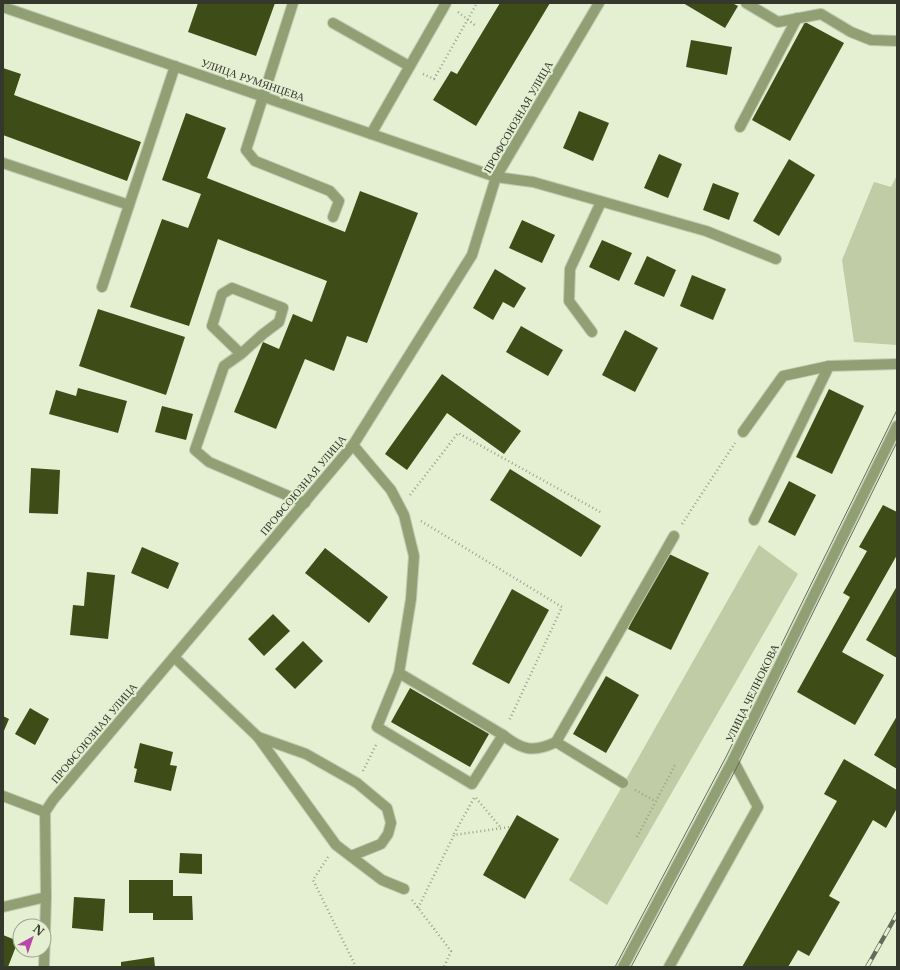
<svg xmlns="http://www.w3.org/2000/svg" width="900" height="970" font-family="'Libre Baskerville',serif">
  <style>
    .green { fill: #bfcca6 }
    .building { fill: #3e4d17 }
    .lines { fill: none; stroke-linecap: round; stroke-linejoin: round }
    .minor-casing { stroke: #c1cab1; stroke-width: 12 }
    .path { stroke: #9aa28c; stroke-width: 2.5; stroke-dasharray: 1 3; stroke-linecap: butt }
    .minor { stroke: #91a074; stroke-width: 10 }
    .tram { stroke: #656a5a; stroke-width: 1 }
    .rail-casing { stroke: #656a5a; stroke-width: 4.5 }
    .rail { stroke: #e5efd2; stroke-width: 3; stroke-dasharray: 9; stroke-linecap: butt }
    .labels { text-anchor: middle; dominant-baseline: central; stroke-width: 4; stroke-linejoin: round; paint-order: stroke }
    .street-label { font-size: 11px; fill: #33372c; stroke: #e5efd2 }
  </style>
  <rect width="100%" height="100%" fill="#e5efd2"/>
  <!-- green -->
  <g class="green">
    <path d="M 897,175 L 897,345 L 854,342 L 842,260 L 874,182 L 891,187 Z"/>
    <path d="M 759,545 L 798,574 L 607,905 L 569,880 Z"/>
  </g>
  <!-- building -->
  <g class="building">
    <path d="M 198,3 L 275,3 L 256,56 L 188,32 Z"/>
    <path d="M 500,3 L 550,3 L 476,126 L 433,100 L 451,71 L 457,74 Z"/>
    <path d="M 683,3 L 732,3 L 738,6 L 725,28 Z"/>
    <path d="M 805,22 L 844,43 L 790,141 L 752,120 Z"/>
    <path d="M 691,40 L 732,47 L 727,75 L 686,67 Z"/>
    <path d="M 3,68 L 21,74 L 14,95 L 141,142 L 127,181 L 3,135 Z"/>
    <path d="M 579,111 L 609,123 L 593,161 L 563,148 Z"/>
    <path d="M 186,113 L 226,128 L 207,178 L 345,232 L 360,191 L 418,213 L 367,343 L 347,336 L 334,371 L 305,359 L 276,429 L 234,412 L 263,342 L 279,349 L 293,314 L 312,322 L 327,281 L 218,239 L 189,326 L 130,307 L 162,219 L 188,228 L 201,194 L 162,180 Z"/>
    <path d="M 659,154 L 682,164 L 668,198 L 644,188 Z"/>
    <path d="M 789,159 L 815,175 L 779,236 L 753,221 Z"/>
    <path d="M 713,183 L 739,193 L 729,220 L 703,210 Z"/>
    <path d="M 522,220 L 555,235 L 542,263 L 509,248 Z"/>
    <path d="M 602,240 L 632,253 L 619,281 L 589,267 Z"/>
    <path d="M 647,256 L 676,270 L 664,297 L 634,284 Z"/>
    <path d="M 495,269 L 526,288 L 514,308 L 503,302 L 493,320 L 473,308 Z"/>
    <path d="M 692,275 L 726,289 L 713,320 L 680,306 Z"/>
    <path d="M 98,309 L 185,337 L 166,395 L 79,366 Z"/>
    <path d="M 521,326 L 563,350 L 548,376 L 506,352 Z"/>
    <path d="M 625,330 L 658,348 L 635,392 L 602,375 Z"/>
    <path d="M 442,374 L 521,431 L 504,454 L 447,413 L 407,470 L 385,454 Z"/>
    <path d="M 78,388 L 127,401 L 118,433 L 49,414 L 56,390 L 76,396 Z"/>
    <path d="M 829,389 L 864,406 L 832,474 L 796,457 Z"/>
    <path d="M 162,406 L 193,414 L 186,440 L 155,432 Z"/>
    <path d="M 31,468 L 60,470 L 58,514 L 29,513 Z"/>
    <path d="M 510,469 L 601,526 L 581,557 L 490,500 Z"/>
    <path d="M 789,481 L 816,495 L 795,536 L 768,522 Z"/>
    <path d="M 883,505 L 897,512 L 897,555 L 842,652 L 884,675 L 855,725 L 797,692 L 850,597 L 843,593 L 867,551 L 859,547 Z"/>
    <path d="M 142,547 L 179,563 L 168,589 L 131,573 Z"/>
    <path d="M 325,548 L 388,597 L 369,623 L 305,573 Z"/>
    <path d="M 665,552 L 709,573 L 671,650 L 628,629 Z"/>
    <path d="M 87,572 L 115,575 L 108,639 L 70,635 L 73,605 L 84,606 Z"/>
    <path d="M 897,586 L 897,658 L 866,640 Z"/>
    <path d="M 512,589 L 549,610 L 509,684 L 472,664 Z"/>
    <path d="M 273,614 L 290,631 L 264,656 L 248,639 Z"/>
    <path d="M 303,641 L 323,661 L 295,689 L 275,669 Z"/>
    <path d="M 606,676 L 639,695 L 606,753 L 573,734 Z"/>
    <path d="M 410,688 L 489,734 L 470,767 L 391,722 Z"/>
    <path d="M 30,708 L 49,719 L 35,745 L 15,734 Z"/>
    <path d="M 3,716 L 9,719 L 3,733 Z"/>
    <path d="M 897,716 L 897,769 L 874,755 Z"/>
    <path d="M 140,743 L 173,752 L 170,765 L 177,766 L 171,791 L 134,782 L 137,769 L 134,768 Z"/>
    <path d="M 844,759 L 897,790 L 897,808 L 886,828 L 873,820 L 829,896 L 840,902 L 809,956 L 798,950 L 788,967 L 742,967 L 837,801 L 824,794 Z"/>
    <path d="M 517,815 L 559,839 L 525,899 L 483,875 Z"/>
    <path d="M 180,853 L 202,854 L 202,874 L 179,873 Z"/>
    <path d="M 129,880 L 173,880 L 173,896 L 192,896 L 193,920 L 153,920 L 153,913 L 129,913 Z"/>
    <path d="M 74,897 L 105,899 L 103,931 L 72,928 Z"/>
    <path d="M 3,935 L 18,941 L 8,967 L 3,967 Z"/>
    <path d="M 154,957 L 155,967 L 121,967 L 121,962 Z"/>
  </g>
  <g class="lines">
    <defs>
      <g id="minor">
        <path d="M 293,3 L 246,150 L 255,161 L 330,191 L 339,201 L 333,217"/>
        <path d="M 746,3 L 778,22 L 821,14 L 851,32 L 871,40 L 897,41"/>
        <path d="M 3,7 L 496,177 L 533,182 L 706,231 L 776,259"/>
        <path d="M 333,23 L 409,66"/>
        <path d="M 740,127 L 797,18"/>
        <path d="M 371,134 L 446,3"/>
        <path d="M 3,163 L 129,205"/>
        <path d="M 102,287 L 175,66"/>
        <path d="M 592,332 L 569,301 L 570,269 L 601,202"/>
        <path d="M 241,354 L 212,326 L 222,294 L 232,288 L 283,308 L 279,322 L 263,334 L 241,354 L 224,366 L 195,450 L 209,462 L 305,503"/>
        <path d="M 743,432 L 783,376 L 829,366"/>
        <path d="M 353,445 L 391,490 L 404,515 L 414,556 L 411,599 L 399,673 L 377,727 L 472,784 L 503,735 C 522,750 533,753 556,742 L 674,536"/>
        <path d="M 754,520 L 829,366 L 897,364"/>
        <path d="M 174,657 L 258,737 L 336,845 L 382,880 L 404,889"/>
        <path d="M 399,673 L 503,735"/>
        <path d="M 258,737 L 306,754 L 357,783 L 387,808 L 391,823 L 388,834 L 381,844 L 351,856"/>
        <path d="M 556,742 L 623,783"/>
        <path d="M 3,796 L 45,812"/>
        <path d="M 3,907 L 46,897"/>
        <path d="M 44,967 L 46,897 L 45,812 L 53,800 L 353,445 L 472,255 L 496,177 L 599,3"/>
        <path d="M 623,967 L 733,760 L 897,426"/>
        <path d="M 669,967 L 758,807 L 733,760"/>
      </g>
    </defs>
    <!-- minor casing -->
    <use href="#minor" class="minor-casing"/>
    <!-- path -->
    <g class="path">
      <path d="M 458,12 L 476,26"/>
      <path d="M 423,74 L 434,79 L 477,3"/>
      <path d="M 410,495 L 458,433 L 602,513"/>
      <path d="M 421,521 L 562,607 L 509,721"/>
      <path d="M 682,524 L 735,443"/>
      <path d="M 363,771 L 377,743"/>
      <path d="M 635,790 L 655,801"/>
      <path d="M 476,798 L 501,828"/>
      <path d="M 454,834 L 474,798"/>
      <path d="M 637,837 L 675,765"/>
      <path d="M 328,857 L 313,880 L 356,967"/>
      <path d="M 412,900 L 451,951 L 444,967"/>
      <path d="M 418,908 L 454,835 L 510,827"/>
    </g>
    <!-- minor -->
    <use href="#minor" class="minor"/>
    <!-- tram -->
    <g class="tram">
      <path d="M 615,967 L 726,757 L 897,410"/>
      <path d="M 631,967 L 737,767 L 897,442"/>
    </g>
    <defs>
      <path id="rail" d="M 867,967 L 897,914"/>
    </defs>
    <!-- rail casing -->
    <use href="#rail" class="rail-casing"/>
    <!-- rail -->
    <use href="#rail" class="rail"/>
  </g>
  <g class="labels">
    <!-- street labels -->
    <g class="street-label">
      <text transform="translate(253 80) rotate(19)">УЛИЦА РУМЯНЦЕВА</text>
      <text transform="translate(518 117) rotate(-60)">ПРОФСОЮЗНАЯ УЛИЦА</text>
      <text transform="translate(303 485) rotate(-50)">ПРОФСОЮЗНАЯ УЛИЦА</text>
      <text transform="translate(752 693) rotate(-64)">УЛИЦА ЧЕЛНОКОВА</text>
      <text transform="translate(94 733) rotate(-50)">ПРОФСОЮЗНАЯ УЛИЦА</text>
    </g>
  </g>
  <!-- border -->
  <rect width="900" height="970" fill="none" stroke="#33372c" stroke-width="8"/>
  <!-- north arrow -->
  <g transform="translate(32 938) rotate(40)"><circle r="19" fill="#e5efd2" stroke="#9ea590"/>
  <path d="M0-3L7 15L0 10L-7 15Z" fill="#b649a7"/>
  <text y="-6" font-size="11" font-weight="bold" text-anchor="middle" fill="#33372c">N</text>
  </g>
</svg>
